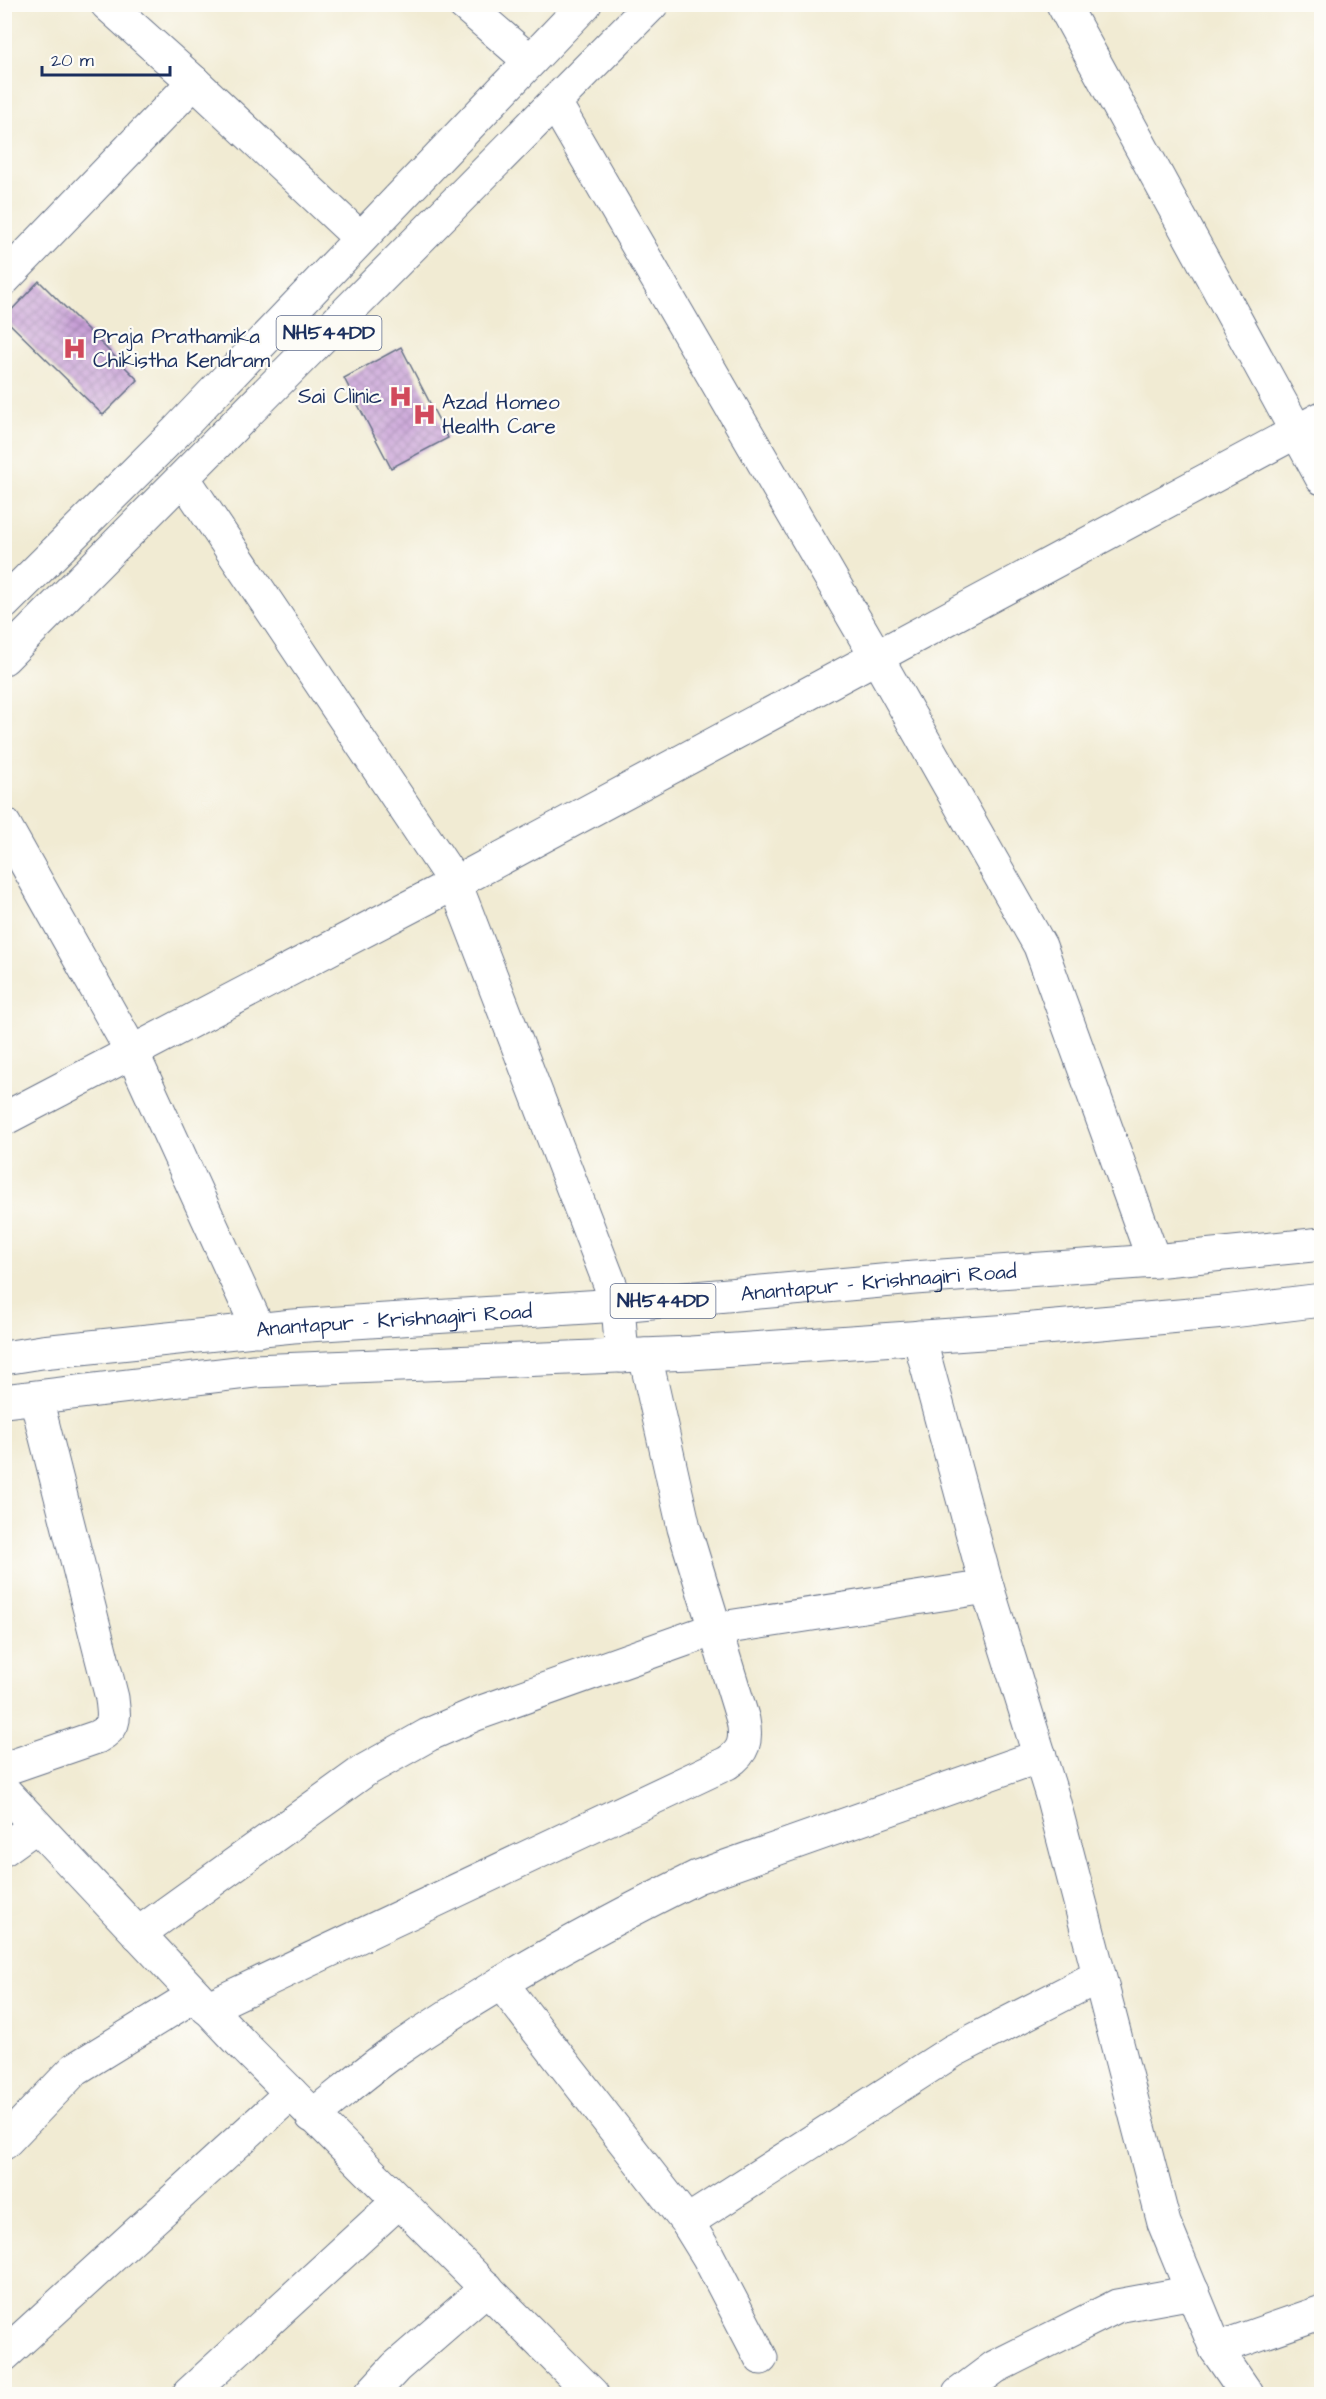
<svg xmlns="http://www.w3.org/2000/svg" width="1326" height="2399" font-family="'Architects Daughter',sans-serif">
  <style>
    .building { fill: url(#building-cross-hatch) }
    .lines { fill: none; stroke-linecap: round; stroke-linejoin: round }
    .street-casing { stroke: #667187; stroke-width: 35 }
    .highway-casing { stroke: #667187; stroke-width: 35 }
    .street { stroke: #fff; stroke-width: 33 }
    .highway { stroke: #fff; stroke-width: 33 }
    .labels { text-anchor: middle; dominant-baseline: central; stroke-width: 4.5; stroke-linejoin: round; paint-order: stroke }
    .shield { fill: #fdfcf7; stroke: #5f6c8c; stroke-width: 1.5 }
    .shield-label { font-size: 20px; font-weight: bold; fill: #1b2f5e }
    .poi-label { font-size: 21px; fill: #1b2f5e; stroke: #fdfcf7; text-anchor: start }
    .street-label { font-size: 21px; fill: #1b2f5e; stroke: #fdfcf7 }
  </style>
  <defs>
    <pattern id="building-cross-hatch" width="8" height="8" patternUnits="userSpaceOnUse" patternTransform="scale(1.5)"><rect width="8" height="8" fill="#c79fd6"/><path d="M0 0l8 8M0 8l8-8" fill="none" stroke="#a182b1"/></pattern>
  </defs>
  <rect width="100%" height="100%" fill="#fdfcf7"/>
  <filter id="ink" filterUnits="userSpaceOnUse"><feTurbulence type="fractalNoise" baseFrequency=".0167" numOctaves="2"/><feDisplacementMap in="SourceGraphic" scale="12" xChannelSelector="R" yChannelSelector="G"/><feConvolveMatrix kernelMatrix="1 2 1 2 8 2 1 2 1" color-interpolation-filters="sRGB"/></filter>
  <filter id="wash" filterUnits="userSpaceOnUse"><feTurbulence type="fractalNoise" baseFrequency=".008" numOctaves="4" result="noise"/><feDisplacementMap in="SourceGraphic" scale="24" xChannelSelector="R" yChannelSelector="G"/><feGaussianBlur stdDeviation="1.35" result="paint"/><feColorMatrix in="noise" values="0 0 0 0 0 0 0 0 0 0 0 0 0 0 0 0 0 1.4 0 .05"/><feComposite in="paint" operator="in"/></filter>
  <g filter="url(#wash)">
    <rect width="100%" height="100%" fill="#f1ebd3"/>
    <g id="blocks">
      <!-- building -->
      <g class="building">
        <path d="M 39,281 L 138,380 L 103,415 L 4,318 Z"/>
        <path d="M 401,347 L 448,438 L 391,468 L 344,378 Z"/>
      </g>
    </g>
  </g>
  <g filter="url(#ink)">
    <use href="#blocks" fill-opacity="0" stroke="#667187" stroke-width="1.5"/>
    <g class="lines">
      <defs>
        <g id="street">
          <path d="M 107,4 L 194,82 L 360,238"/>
          <path d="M 464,4 L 530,61"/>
          <path d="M 1063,4 L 1322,478"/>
          <path d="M 555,103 L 876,656 L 1040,946 L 1154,1261"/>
          <path d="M 4,279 L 194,82"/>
          <path d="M 184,479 L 455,883 L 618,1305 L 622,1356"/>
          <path d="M 4,824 L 132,1052 L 259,1330"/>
          <path d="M 4,1119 L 455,883 L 1322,418"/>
          <path d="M 919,1337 L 987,1587 L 1053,1799 L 1164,2223 L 1216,2349"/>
          <path d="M 4,1769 L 97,1737 C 117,1726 114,1719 112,1698 L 36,1398"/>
          <path d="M 4,1791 L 241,2043 L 592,2394"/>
          <path d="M 4,1849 L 36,1826"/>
          <path d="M 138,1934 L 364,1771 L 428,1735 L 476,1714 L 715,1629 L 987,1587"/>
          <path d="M 501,1983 L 687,2222 L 708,2256 L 761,2358"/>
          <path d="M 207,2008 L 727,1763 C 744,1752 747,1741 743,1720 L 684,1528 L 645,1355"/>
          <path d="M 312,2116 C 338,2096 362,2075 388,2056 C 485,1988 591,1929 697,1877 L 1040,1756"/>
          <path d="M 4,2143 L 75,2069 L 195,1995"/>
          <path d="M 687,2222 L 953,2051 L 1099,1976"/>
          <path d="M 4,2355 L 291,2093"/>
          <path d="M 189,2394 L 399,2201"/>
          <path d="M 371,2394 L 396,2367 L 487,2288"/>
          <path d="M 959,2394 L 995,2367 L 1117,2306 L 1193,2292"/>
          <path d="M 1247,2394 L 1216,2349 L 1322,2312"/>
        </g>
        <g id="highway">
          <path d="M 4,603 L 176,432 L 585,4"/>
          <path d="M 4,658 L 652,4"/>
          <path id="s1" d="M 4,1358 L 42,1352 L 293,1326 L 618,1305 L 914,1278 L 1154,1261 L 1322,1244"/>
          <path d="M 4,1401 L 254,1371 L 691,1353 L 1011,1331 L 1224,1312 L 1322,1300"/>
        </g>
      </defs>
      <!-- street casing -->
      <use href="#street" class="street-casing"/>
      <!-- highway casing -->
      <use href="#highway" class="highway-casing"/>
      <!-- street -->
      <use href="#street" class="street"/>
      <!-- highway -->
      <use href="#highway" class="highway"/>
    </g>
  </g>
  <!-- icons -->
  <defs>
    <symbol id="hospital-bare" viewBox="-9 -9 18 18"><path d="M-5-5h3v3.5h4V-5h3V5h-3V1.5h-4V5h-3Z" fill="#d1495b" stroke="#fdfcf7" stroke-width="2.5" paint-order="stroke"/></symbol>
  </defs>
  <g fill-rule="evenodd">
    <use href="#hospital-bare" x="58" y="332" width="33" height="33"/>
    <use href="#hospital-bare" x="384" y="380" width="33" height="33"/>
    <use href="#hospital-bare" x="408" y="398" width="33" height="33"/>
  </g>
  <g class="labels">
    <!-- shield labels -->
    <g class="shield">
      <rect x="276.5" y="316" width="105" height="34" rx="4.5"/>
      <rect x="610.5" y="1284" width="105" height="34" rx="4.5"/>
    </g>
    <g class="shield-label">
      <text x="329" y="333">NH544DD</text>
      <text x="663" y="1301">NH544DD</text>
    </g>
    <!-- poi labels -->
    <g class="poi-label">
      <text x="93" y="336">Praja Prathamika<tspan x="93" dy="24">Chikistha Kendram</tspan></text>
      <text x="382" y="396" text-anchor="end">Sai Clinic</text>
      <text x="442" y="402">Azad Homeo<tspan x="442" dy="24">Health Care</tspan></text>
    </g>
    <!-- street labels -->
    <g class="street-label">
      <text stroke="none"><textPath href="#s1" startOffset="878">Anantapur - Krishnagiri Road</textPath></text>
      <text stroke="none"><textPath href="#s1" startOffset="392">Anantapur - Krishnagiri Road</textPath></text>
    </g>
  </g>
  <!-- margin -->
  <rect width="1326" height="2399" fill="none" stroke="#fdfcf7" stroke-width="24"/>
  <!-- scale -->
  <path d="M42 66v9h128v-9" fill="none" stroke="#1b2f5e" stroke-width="3"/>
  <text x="51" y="66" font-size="18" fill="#1b2f5e" stroke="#fdfcf7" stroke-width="4.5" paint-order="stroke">20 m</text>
</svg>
